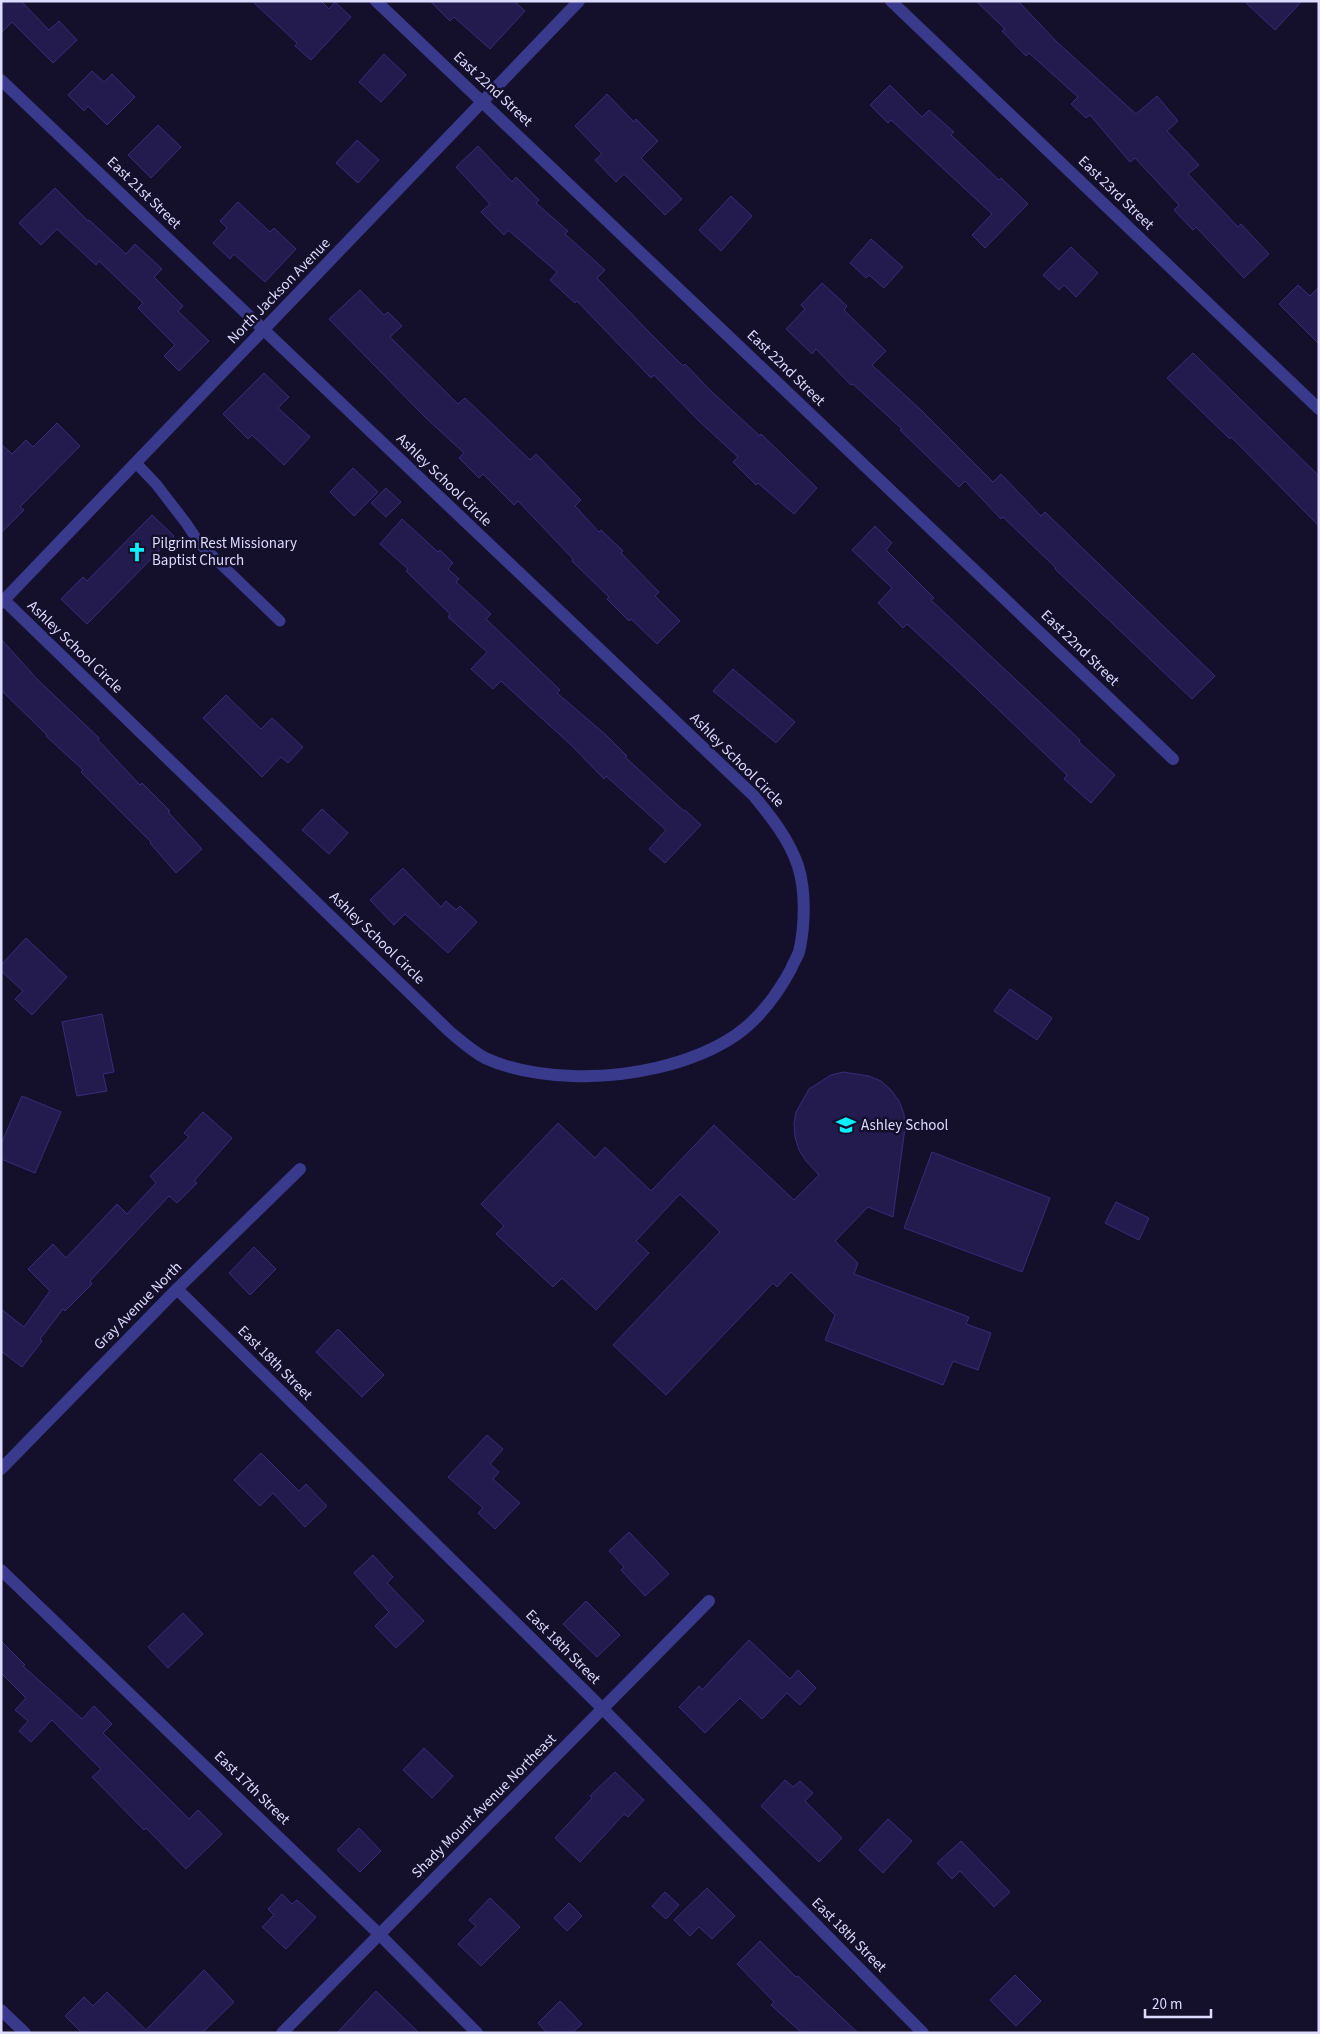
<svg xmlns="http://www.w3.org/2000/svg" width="1320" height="2034" font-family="'Source Sans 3',sans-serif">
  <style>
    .building { fill: #231b4e; stroke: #382c7a }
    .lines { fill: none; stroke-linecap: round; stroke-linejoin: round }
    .service { stroke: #393a8c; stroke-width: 11 }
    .minor { stroke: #393a8c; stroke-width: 12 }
    .labels { text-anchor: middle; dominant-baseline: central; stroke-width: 5; stroke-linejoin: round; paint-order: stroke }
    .street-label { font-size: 15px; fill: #dddbff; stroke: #14102c }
    .poi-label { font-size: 15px; fill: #dddbff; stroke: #14102c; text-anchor: start }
  </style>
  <rect width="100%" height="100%" fill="#14102c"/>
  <!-- building -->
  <g class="building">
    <path d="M 1,1 L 21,1 L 49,30 L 59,21 L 77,40 L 53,63 L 12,22 L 1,33 Z"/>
    <path d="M 252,1 L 321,1 L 329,9 L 335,2 L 351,17 L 311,60 L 295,46 L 297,43 Z"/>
    <path d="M 430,1 L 514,1 L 525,11 L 490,49 L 454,17 L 450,21 Z"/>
    <path d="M 976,1 L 1018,1 L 1057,42 L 1136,114 L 1157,96 L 1178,121 L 1167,131 L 1199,165 L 1188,174 L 1238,227 L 1241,224 L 1269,254 L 1244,278 L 1196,227 L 1193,230 L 1174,210 L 1179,205 L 1135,158 L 1130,162 L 1090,115 L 1086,118 L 1071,104 L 1078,97 L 1029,53 L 1026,56 L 1002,31 L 1005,29 Z"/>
    <path d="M 1244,1 L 1302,1 L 1275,30 Z"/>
    <path d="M 384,54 L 406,75 L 381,102 L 359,82 Z"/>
    <path d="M 92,71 L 104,82 L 112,74 L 135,97 L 107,125 L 88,106 L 84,111 L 68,95 Z"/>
    <path d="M 890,85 L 922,117 L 929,110 L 954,132 L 951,135 L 999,180 L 1001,178 L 1028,204 L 985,248 L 972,235 L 992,214 L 891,120 L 888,123 L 870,105 Z"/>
    <path d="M 607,94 L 634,122 L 636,119 L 658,141 L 641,158 L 682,199 L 665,215 L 624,174 L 616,182 L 595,160 L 602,154 L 575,126 Z"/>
    <path d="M 158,125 L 181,147 L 151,178 L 128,155 Z"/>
    <path d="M 357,140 L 379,160 L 358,183 L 336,163 Z"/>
    <path d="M 478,146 L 512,182 L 516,177 L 539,200 L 536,203 L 568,231 L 565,234 L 605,270 L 597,278 L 647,330 L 683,366 L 685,364 L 712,392 L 760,436 L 761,434 L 817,488 L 794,514 L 758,483 L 756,485 L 733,462 L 738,457 L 699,421 L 654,375 L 651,378 L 577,301 L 575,303 L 550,280 L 557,272 L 508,230 L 504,235 L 481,212 L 490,204 L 456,167 Z"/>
    <path d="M 55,188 L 88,221 L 89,220 L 126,254 L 135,244 L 162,269 L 154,277 L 183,306 L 178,311 L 209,341 L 179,371 L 164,356 L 175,345 L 138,308 L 143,303 L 99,261 L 96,265 L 57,229 L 41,245 L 19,223 Z"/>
    <path d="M 731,196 L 752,216 L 721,251 L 699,230 Z"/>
    <path d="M 238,202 L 270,232 L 274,228 L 296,249 L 265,282 L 234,254 L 230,259 L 213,243 L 227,228 L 220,221 Z"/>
    <path d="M 871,239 L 903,267 L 884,288 L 869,275 L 866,278 L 850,263 Z"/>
    <path d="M 1071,247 L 1098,273 L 1076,297 L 1064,285 L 1059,290 L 1043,275 Z"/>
    <path d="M 822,283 L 847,306 L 844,310 L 886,351 L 872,365 L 921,410 L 993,482 L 1001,474 L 1041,516 L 1045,512 L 1215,676 L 1192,699 L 1055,569 L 1056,568 L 1003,517 L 1001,519 L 965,481 L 959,487 L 900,430 L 902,429 L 853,384 L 851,385 L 816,349 L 812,354 L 786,329 L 805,309 L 801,305 Z"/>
    <path d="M 1298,285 L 1310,296 L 1319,287 L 1319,344 L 1279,304 Z"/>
    <path d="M 360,290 L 384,315 L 388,312 L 402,326 L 390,337 L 458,404 L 465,398 L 530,460 L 536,454 L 581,500 L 575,506 L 599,532 L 601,530 L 623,551 L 621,553 L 659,592 L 655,596 L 680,621 L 657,644 L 631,619 L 629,621 L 607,599 L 609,597 L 572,561 L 573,559 L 518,501 L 514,505 L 483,474 L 479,478 L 459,458 L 464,453 L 425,417 L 329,319 Z"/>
    <path d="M 1193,353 L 1319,476 L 1319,526 L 1231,437 L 1230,439 L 1167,378 Z"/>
    <path d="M 264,373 L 289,397 L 278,408 L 310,437 L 284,465 L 252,435 L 248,439 L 223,414 Z"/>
    <path d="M 57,423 L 80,446 L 20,507 L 24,510 L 1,533 L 1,444 L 12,454 L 26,440 L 33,447 Z"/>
    <path d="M 353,468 L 378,492 L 354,516 L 330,492 Z"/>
    <path d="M 386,488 L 401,502 L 386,517 L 371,503 Z"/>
    <path d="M 152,515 L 174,536 L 87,624 L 61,599 L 83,577 L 87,581 Z"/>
    <path d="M 402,519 L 438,552 L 440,550 L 453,563 L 448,569 L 459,579 L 456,582 L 491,614 L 486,619 L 560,690 L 557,693 L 606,735 L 627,756 L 625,757 L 684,811 L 685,810 L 701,825 L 665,863 L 649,849 L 666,830 L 606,776 L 604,779 L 571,745 L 501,681 L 493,689 L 471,669 L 487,652 L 448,617 L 450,614 L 406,571 L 408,569 L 380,544 Z"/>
    <path d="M 875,526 L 892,543 L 886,550 L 934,598 L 931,600 L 1080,740 L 1079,742 L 1115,775 L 1091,803 L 1064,779 L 1067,775 L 958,671 L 907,624 L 903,628 L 878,603 L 892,588 L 852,550 Z"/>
    <path d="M 1,639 L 38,680 L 99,738 L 98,740 L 140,785 L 142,783 L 170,811 L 168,812 L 202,849 L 176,873 L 150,843 L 151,842 L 81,772 L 83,770 L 46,736 L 47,735 L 1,690 Z"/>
    <path d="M 733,669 L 795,722 L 776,743 L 713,691 Z"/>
    <path d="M 226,695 L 261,729 L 272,718 L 303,747 L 288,763 L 281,757 L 262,777 L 203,718 Z"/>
    <path d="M 322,809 L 348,833 L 329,854 L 302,830 Z"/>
    <path d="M 403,868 L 441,907 L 446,901 L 456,910 L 460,906 L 477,922 L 448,953 L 405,914 L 394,925 L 370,900 Z"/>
    <path d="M 26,938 L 67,977 L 32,1015 L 15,999 L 23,991 L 1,971 L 1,965 Z"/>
    <path d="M 1010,989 L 1052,1018 L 1037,1040 L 994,1011 Z"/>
    <path d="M 102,1014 L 114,1072 L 103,1074 L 107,1091 L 77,1096 L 62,1022 Z"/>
    <path d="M 843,1072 L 869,1076 L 881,1081 L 891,1090 L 899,1101 L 904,1114 L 905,1128 L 893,1217 L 868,1207 L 835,1241 L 858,1263 L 854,1274 L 969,1317 L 966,1324 L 991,1333 L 978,1370 L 953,1361 L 943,1385 L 825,1340 L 835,1315 L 791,1272 L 777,1287 L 773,1283 L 666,1395 L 613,1345 L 720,1232 L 680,1194 L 636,1241 L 649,1253 L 596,1310 L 562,1278 L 553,1287 L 496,1234 L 504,1226 L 481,1204 L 558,1123 L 595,1158 L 605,1147 L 651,1191 L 714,1125 L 794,1200 L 819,1175 L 806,1161 L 799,1150 L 795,1137 L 794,1124 L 796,1112 L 809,1089 L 831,1075 Z"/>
    <path d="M 22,1096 L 61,1112 L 35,1173 L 1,1159 L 1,1144 Z"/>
    <path d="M 203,1112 L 232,1138 L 194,1181 L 197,1183 L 177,1203 L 169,1196 L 90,1281 L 92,1284 L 65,1311 L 63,1309 L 40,1339 L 42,1341 L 22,1367 L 1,1351 L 1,1309 L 24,1327 L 50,1291 L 28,1269 L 53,1244 L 66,1258 L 117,1204 L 127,1214 L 156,1183 L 150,1176 L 189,1137 L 184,1133 Z"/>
    <path d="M 932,1152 L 1050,1198 L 1022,1272 L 904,1228 Z"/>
    <path d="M 1116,1202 L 1149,1218 L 1139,1240 L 1105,1223 Z"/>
    <path d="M 254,1247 L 276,1269 L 250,1295 L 229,1273 Z"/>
    <path d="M 338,1329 L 384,1375 L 362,1397 L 316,1352 Z"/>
    <path d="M 487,1435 L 503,1449 L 490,1464 L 499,1472 L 493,1479 L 520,1503 L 495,1529 L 478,1513 L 483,1508 L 448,1477 Z"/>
    <path d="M 261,1453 L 299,1491 L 306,1484 L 327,1506 L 305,1527 L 273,1493 L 260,1506 L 234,1480 Z"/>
    <path d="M 629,1532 L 669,1574 L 645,1596 L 621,1570 L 624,1567 L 609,1551 Z"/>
    <path d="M 373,1555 L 393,1577 L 387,1583 L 424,1621 L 396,1648 L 375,1626 L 389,1612 L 354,1573 Z"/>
    <path d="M 586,1601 L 620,1635 L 597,1657 L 563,1624 Z"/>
    <path d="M 183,1613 L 203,1634 L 168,1668 L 148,1647 Z"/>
    <path d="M 749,1640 L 790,1679 L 798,1670 L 816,1688 L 800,1705 L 787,1693 L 762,1719 L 740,1698 L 705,1733 L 679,1707 L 699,1686 L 702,1690 Z"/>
    <path d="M 1,1641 L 25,1665 L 23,1666 L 82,1719 L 94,1706 L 112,1724 L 103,1733 L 189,1819 L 198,1810 L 222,1834 L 186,1869 L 146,1828 L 144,1830 L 92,1777 L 101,1769 L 52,1720 L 31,1742 L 19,1731 L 28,1721 L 15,1710 L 26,1698 L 1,1673 Z"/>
    <path d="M 424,1748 L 453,1776 L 432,1798 L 403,1770 Z"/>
    <path d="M 615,1772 L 644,1800 L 628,1817 L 624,1814 L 580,1862 L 555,1838 L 592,1798 L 590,1796 Z"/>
    <path d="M 785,1780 L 793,1787 L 800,1781 L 813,1793 L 805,1801 L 842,1838 L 819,1862 L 761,1806 Z"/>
    <path d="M 888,1819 L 912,1841 L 883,1873 L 859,1850 Z"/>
    <path d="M 359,1828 L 381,1851 L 360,1872 L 337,1850 Z"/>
    <path d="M 961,1841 L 1010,1892 L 994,1907 L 960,1871 L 952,1879 L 937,1863 Z"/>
    <path d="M 707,1888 L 735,1916 L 712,1939 L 699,1927 L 690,1936 L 674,1920 Z"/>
    <path d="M 665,1892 L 679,1905 L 666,1919 L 652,1906 Z"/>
    <path d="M 282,1894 L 292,1904 L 297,1900 L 316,1917 L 286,1949 L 262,1927 L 274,1915 L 268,1909 Z"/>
    <path d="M 490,1898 L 520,1927 L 481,1966 L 458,1944 L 476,1926 L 469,1920 Z"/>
    <path d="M 569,1903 L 582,1916 L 567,1931 L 554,1918 Z"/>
    <path d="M 760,1941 L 796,1977 L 798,1976 L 858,2033 L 802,2033 L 771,2005 L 774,2002 L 737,1964 Z"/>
    <path d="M 204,1970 L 234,2002 L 202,2033 L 82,2033 L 65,2016 L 84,1997 L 93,2006 L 107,1992 L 146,2030 Z"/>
    <path d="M 1015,1975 L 1041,2001 L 1016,2026 L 990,2000 Z"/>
    <path d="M 376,1991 L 419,2033 L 337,2033 Z"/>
    <path d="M 560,2001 L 582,2024 L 572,2033 L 547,2033 L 538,2023 Z"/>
  </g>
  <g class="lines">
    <!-- service -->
    <path class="service" d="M 136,463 L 156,484 L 186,523 L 200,544 L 280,621"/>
    <!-- minor -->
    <g class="minor">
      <path d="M 376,1 L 1173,759"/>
      <path d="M 891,1 L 1319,409"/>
      <path d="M 1,80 L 754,796 C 771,817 789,839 798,866 C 806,891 805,926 799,952 C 797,958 793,963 791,969 C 777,995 760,1018 736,1035 C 692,1065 626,1078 573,1076 C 543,1075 513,1071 485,1058 C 472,1051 461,1041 449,1031 L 4,600"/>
      <path d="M 1,603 L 579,1"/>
      <path d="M 177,1289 L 603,1709 L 923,2033"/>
      <path d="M 1,1469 L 177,1289 L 300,1169"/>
      <path d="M 1,1570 L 379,1934 L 477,2033"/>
      <path d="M 1,2010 L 25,2033"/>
      <path d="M 282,2033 L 709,1601"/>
    </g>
  </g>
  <!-- icons -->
  <defs>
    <symbol id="church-bare" viewBox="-9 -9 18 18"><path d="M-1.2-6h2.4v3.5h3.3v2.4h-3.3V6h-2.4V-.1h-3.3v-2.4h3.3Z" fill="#07f1ff" stroke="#14102c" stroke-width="2.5" paint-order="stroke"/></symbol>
    <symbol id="school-bare" viewBox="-9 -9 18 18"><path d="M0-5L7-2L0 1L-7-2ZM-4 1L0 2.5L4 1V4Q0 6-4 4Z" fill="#07f1ff" stroke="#14102c" stroke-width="2.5" paint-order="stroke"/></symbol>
  </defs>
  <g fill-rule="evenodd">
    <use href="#church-bare" x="123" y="538" width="28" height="28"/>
    <use href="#school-bare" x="832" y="1111" width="28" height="28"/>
  </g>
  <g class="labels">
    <!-- street labels -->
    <g class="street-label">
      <text transform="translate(493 89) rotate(43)">East 22nd Street</text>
      <text transform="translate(144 193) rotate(44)">East 21st Street</text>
      <text transform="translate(1116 193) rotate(44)">East 23rd Street</text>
      <text transform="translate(279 291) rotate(-46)">North Jackson Avenue</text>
      <text transform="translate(786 368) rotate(44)">East 22nd Street</text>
      <text transform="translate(444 480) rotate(44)">Ashley School Circle</text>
      <text transform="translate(75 647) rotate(44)">Ashley School Circle</text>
      <text transform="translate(1080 648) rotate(44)">East 22nd Street</text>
      <text transform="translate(737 760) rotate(45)">Ashley School Circle</text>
      <text transform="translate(377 938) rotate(44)">Ashley School Circle</text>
      <text transform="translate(138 1306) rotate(-45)">Gray Avenue North</text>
      <text transform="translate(275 1363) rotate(45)">East 18th Street</text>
      <text transform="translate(563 1647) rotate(45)">East 18th Street</text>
      <text transform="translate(252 1788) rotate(44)">East 17th Street</text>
      <text transform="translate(484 1806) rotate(-45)">Shady Mount Avenue Northeast</text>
      <text transform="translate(849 1935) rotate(45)">East 18th Street</text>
    </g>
    <!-- poi labels -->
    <g class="poi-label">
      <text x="152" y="543">Pilgrim Rest Missionary<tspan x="152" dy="17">Baptist Church</tspan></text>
      <text x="861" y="1125">Ashley School</text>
    </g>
  </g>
  <!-- border -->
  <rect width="1320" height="2034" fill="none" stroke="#dddbff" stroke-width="5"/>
  <!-- scale -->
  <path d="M1145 2009v8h66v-8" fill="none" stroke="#dddbff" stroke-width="2.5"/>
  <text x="1152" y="2009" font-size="15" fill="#dddbff" stroke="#14102c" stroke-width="4" paint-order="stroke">20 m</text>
</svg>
